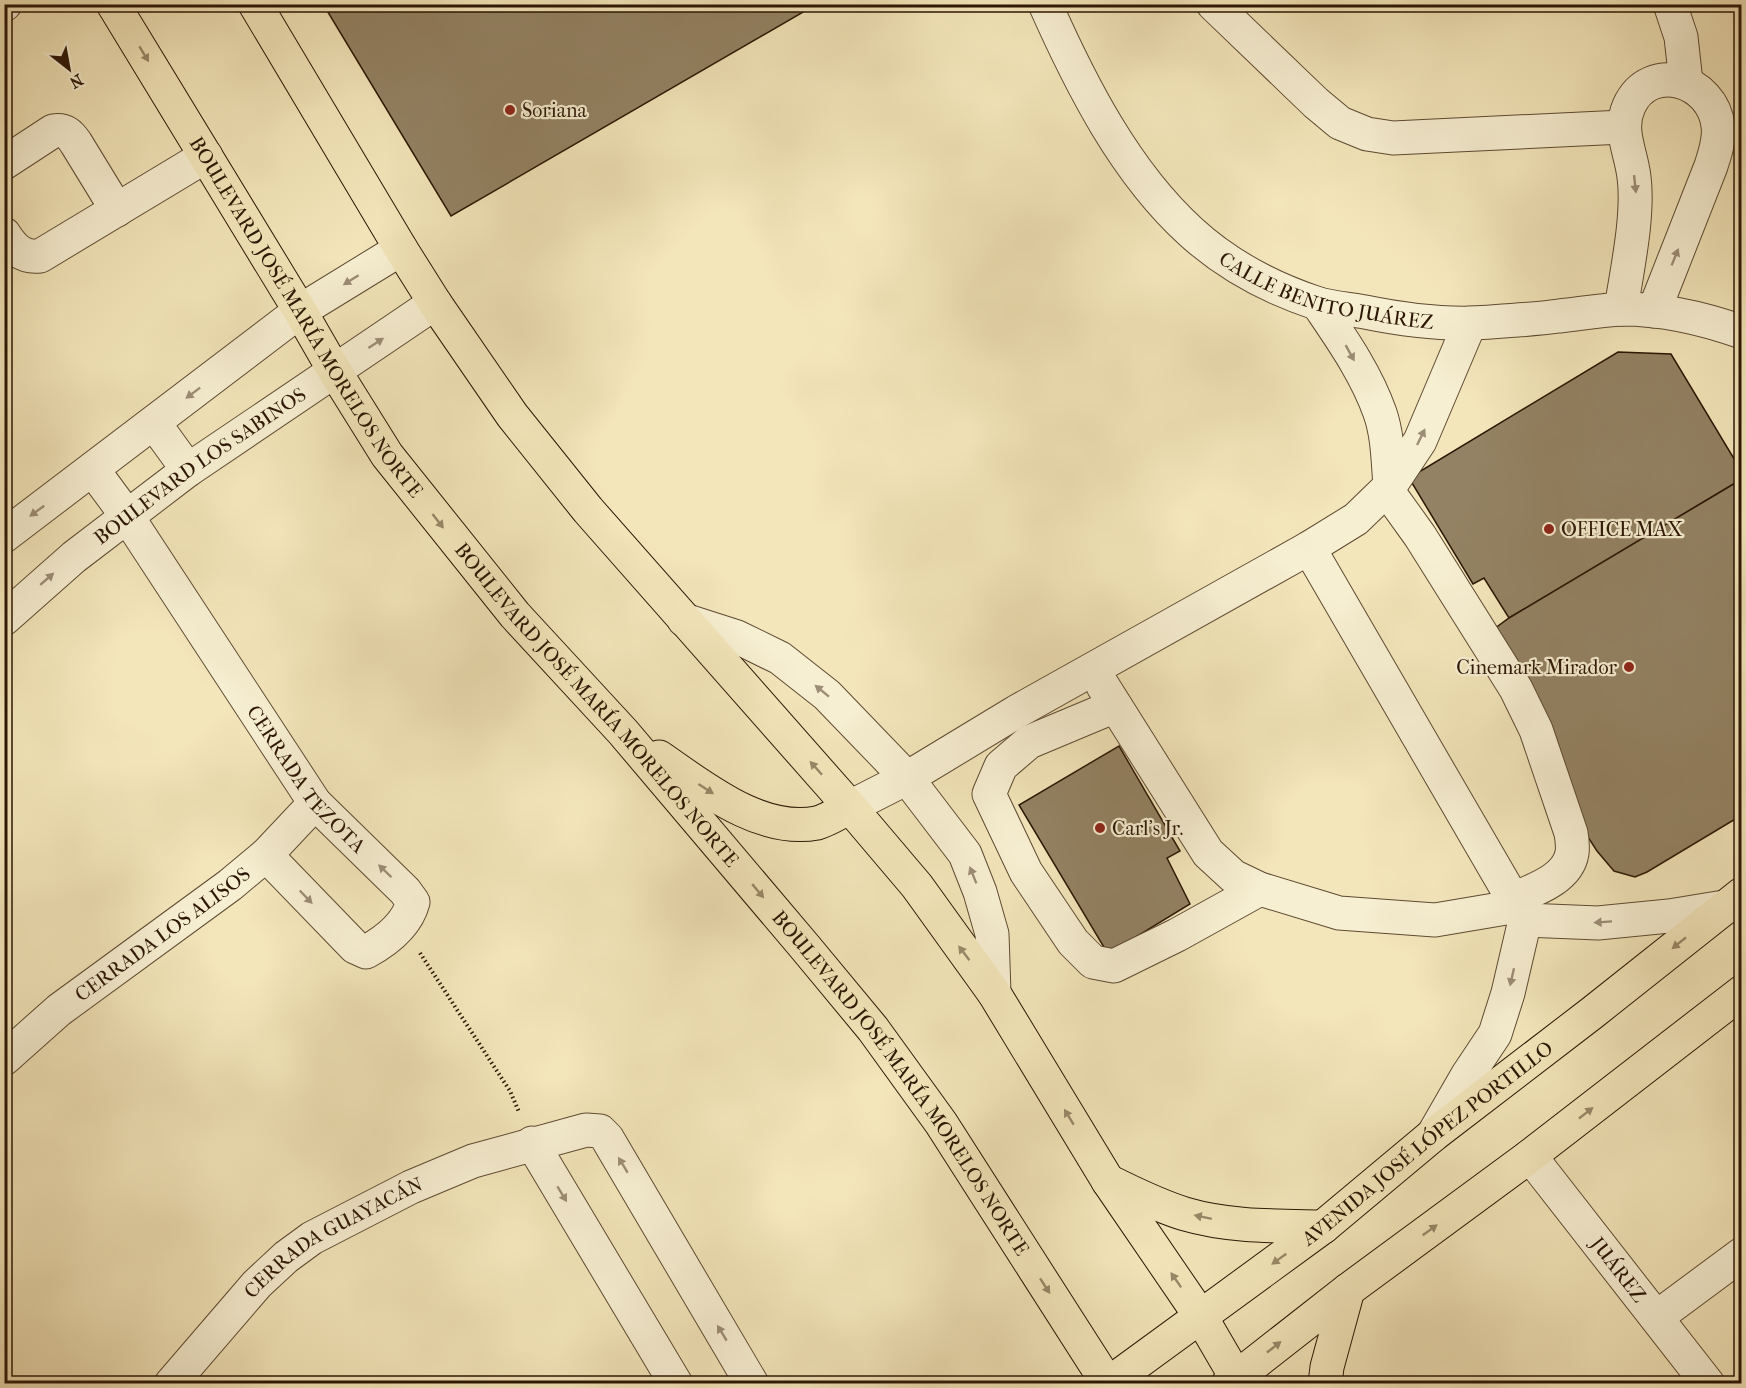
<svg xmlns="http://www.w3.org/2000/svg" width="1746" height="1388" font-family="'IM FELL French Canon',serif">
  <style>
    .building { fill: #938263; stroke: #2c1605; stroke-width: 1.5 }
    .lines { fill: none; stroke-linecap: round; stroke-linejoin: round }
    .minor-casing { stroke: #5e4a32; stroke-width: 35 }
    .major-casing { stroke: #2c1605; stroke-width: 35 }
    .path { stroke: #2c1605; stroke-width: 4; stroke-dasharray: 1.5 3; stroke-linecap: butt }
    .minor { stroke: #f7efd2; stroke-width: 33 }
    .major { stroke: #f3e6ba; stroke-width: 33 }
    .oneway { fill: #998869 }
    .oneway2 { fill: #9c8d76 }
    .poi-dot { fill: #8f2418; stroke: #f7efd2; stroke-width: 2 }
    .labels { text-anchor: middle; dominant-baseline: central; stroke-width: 4.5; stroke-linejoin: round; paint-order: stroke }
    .poi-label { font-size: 20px; fill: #2c1605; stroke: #f7efd2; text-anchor: start }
    .street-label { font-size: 20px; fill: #2c1605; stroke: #f7efd2 }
  </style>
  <rect width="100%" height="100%" fill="#f3e6ba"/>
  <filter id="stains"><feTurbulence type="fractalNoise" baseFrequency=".00333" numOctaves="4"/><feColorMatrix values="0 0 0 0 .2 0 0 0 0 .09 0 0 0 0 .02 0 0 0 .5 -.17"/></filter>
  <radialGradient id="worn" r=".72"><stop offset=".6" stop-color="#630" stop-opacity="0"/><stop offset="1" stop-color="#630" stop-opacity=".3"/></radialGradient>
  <!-- building -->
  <g class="building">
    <path d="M 323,4 L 817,4 L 451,216 Z"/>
    <path d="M 1618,352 L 1671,354 L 1742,472 L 1742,479 L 1509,618 L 1484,578 L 1473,584 L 1409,478 Z"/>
    <path d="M 1742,479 L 1742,815 L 1647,872 L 1635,877 L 1614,871 L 1597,851 L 1584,831 L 1494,629 L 1509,618 Z"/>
    <path d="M 1119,746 L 1180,851 L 1167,858 L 1190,904 L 1108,954 L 1019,805 Z"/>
  </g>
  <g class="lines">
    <defs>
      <g id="minor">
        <path id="s1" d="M 1045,4 C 1081,85 1125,172 1191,232 C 1226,264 1271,288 1316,303 C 1331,308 1349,309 1365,312 C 1399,319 1439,324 1473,323 C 1502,321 1530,320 1559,316 C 1579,314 1601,310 1622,309 C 1661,309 1705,319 1742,332"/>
        <path d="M 1213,4 L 1316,103 L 1340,123 L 1367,134 L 1393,138 L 1623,127"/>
        <path d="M 1670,4 L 1681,37 L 1686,82"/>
        <path d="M 4,5 L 5,4"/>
        <path d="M 4,163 L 53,131 C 65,129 70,134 76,143 L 117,210"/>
        <path d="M 4,234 C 13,248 22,258 40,256 L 206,156"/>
        <path d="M 1318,304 C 1341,338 1366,373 1380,413 C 1388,436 1388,462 1390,486"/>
        <path d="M 1621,309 C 1627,270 1639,215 1634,177 C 1631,151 1618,131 1629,106 C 1650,60 1713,80 1718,126 C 1720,140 1715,153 1711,166 L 1654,311"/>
        <path d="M 154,423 L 188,470"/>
        <path id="s2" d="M 93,470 L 127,516 L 315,803 L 405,891 L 413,902 C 407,925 386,941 366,952 L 355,947 L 266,855"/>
        <path d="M 1387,490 L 1420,536 L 1516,689 L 1536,730 L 1571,833 C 1572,839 1573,847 1572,853 C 1568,879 1534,890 1513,899"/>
        <path d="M 4,536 L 300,311 L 401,249"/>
        <path d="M 1309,548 L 1525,920 L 1508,993 L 1495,1034 L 1467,1076 L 1433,1135"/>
        <path id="s3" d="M 4,619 L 74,557 L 188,470 L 435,303"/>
        <path d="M 684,620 L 737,637 L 780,658 L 827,695 L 907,778 L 965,854 L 980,892 L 992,934 L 994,993"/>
        <path d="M 1103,686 L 1208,853 L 1233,876 L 1260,889 L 1339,913 L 1435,920 L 1518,906"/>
        <path d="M 1115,706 L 1029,742 L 1001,766 L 989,794 L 1026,872 L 1073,942 L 1093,962 L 1114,966 L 1177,935 L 1260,889"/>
        <path d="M 850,807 L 907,778 L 1016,712 L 1309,548 L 1356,519 L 1390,486 L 1420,441 L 1470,323"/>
        <path d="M 1525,920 L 1598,923 L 1669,916 L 1724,907"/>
        <path id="s4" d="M 4,1059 L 59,1010 L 230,885 L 266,855 L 315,803"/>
        <path d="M 532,1143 L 676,1384"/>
        <path id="s5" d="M 1530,1156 L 1708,1384"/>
        <path d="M 1657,1317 L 1742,1254"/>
        <path id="s6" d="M 171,1384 L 257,1284 L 286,1257 L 312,1238 L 411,1187 L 473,1161 L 586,1130 L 600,1131 L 607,1138 L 752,1384"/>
      </g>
      <g id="major">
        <path id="s7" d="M 113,4 L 300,311 L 334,370 L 387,455 L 515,615 L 623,732 L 805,947 L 873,1029 L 941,1123 L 1108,1384"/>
        <path d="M 255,4 L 401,249 L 435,303 L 512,415 L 588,510 L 850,807 L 917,886 L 994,993 L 1108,1181 L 1201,1317 L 1240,1384"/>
        <path d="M 659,757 C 703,787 760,834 817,823 C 828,820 840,812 850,807"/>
        <path d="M 1108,1181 C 1133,1193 1158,1206 1185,1214 C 1229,1227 1277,1226 1323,1227"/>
        <path id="s8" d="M 1108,1384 L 1323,1227 L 1433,1135 L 1592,1013 L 1742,894"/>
        <path d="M 1228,1384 L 1348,1290 L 1530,1156 L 1742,992"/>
        <path d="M 1325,1384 L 1327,1367 L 1348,1290"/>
      </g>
    </defs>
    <!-- minor casing -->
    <use href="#minor" class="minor-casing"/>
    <!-- major casing -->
    <use href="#major" class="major-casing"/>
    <!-- path -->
    <path class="path" d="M 420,953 L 510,1091 L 519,1112"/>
    <!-- minor -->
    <use href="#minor" class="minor"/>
    <!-- major -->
    <use href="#major" class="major"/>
  </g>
  <!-- one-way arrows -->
  <defs><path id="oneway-solid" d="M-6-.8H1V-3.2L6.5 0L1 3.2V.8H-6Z" transform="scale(1.5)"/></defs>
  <g class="oneway">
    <use href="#oneway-solid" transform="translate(144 54) rotate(59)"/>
    <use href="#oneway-solid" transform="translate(438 521) rotate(52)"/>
    <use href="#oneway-solid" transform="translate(816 768) rotate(-132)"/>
    <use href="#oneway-solid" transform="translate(706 789) rotate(33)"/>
    <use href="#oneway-solid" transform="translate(758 891) rotate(50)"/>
    <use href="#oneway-solid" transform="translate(1679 943) rotate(141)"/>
    <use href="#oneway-solid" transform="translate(964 953) rotate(-127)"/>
    <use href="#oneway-solid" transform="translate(1586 1113) rotate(-38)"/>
    <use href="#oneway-solid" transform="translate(1069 1117) rotate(-121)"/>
    <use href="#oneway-solid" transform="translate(1203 1217) rotate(-168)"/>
    <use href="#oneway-solid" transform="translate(1430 1230) rotate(-36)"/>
    <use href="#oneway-solid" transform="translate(1279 1259) rotate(144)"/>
    <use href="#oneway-solid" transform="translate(1176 1280) rotate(-125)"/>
    <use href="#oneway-solid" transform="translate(1045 1286) rotate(57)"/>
    <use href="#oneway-solid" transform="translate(1274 1347) rotate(-38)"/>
  </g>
  <g class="oneway2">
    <use href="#oneway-solid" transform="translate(1635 184) rotate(84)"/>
    <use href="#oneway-solid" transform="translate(1675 257) rotate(-68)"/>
    <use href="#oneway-solid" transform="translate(351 280) rotate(148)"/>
    <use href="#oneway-solid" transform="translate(376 343) rotate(-33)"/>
    <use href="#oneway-solid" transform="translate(1350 353) rotate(61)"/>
    <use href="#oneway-solid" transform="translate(193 393) rotate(143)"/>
    <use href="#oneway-solid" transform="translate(1421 437) rotate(-64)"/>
    <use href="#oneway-solid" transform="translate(37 511) rotate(144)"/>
    <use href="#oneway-solid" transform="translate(47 579) rotate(-41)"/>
    <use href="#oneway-solid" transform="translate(822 691) rotate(-141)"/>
    <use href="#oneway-solid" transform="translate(385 871) rotate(-136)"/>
    <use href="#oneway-solid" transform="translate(973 875) rotate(-112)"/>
    <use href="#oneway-solid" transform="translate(306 897) rotate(46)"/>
    <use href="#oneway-solid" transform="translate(1603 922) rotate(176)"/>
    <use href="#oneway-solid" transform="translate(1512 977) rotate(103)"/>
    <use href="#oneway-solid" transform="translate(623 1165) rotate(-121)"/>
    <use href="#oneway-solid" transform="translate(562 1194) rotate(59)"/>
    <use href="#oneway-solid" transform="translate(722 1333) rotate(-121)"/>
  </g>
  <!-- markers -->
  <g class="poi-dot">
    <circle cx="510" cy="110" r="6"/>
    <circle cx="1549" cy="529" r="6"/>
    <circle cx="1629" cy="667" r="6"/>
    <circle cx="1100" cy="828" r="6"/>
  </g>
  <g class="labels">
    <!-- poi labels -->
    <g class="poi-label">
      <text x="522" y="110">Soriana</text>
      <text x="1561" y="529">OFFICE MAX</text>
      <text x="1617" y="667" text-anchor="end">Cinemark Mirador</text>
      <text x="1112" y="828">Carl's Jr.</text>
    </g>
    <!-- street labels -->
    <g class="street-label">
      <text stroke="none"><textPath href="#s1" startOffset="424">CALLE BENITO JUÁREZ</textPath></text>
      <text stroke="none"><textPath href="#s7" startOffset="368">BOULEVARD JOSÉ MARÍA MORELOS NORTE</textPath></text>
      <text stroke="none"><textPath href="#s3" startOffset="249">BOULEVARD LOS SABINOS</textPath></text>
      <text stroke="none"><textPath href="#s7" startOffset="854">BOULEVARD JOSÉ MARÍA MORELOS NORTE</textPath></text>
      <text stroke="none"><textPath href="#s2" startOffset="376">CERRADA TEZOTA</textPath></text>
      <text stroke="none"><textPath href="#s4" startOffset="202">CERRADA LOS ALISOS</textPath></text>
      <text stroke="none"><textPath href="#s7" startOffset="1340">BOULEVARD JOSÉ MARÍA MORELOS NORTE</textPath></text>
      <text stroke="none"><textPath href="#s8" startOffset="400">AVENIDA JOSÉ LÓPEZ PORTILLO</textPath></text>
      <text stroke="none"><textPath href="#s6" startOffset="222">CERRADA GUAYACÁN</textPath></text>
      <text stroke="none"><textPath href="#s5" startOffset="144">JUÁREZ</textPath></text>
    </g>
  </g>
  <!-- margin -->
  <rect width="1746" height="1388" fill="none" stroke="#f3e6ba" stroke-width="24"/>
  <rect x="6" y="6" width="1734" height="1376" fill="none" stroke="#2c1605" stroke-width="3"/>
  <rect x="12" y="12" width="1722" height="1364" fill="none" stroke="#2c1605" stroke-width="1.5"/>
  <!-- north arrow -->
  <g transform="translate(69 69) rotate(149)" stroke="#f7efd2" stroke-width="4.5" paint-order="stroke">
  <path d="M0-4.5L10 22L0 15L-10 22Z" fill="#2c1605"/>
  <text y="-9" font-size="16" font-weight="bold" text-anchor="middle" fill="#2c1605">N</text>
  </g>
  <rect width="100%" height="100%" filter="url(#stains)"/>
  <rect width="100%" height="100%" fill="url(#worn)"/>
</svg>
